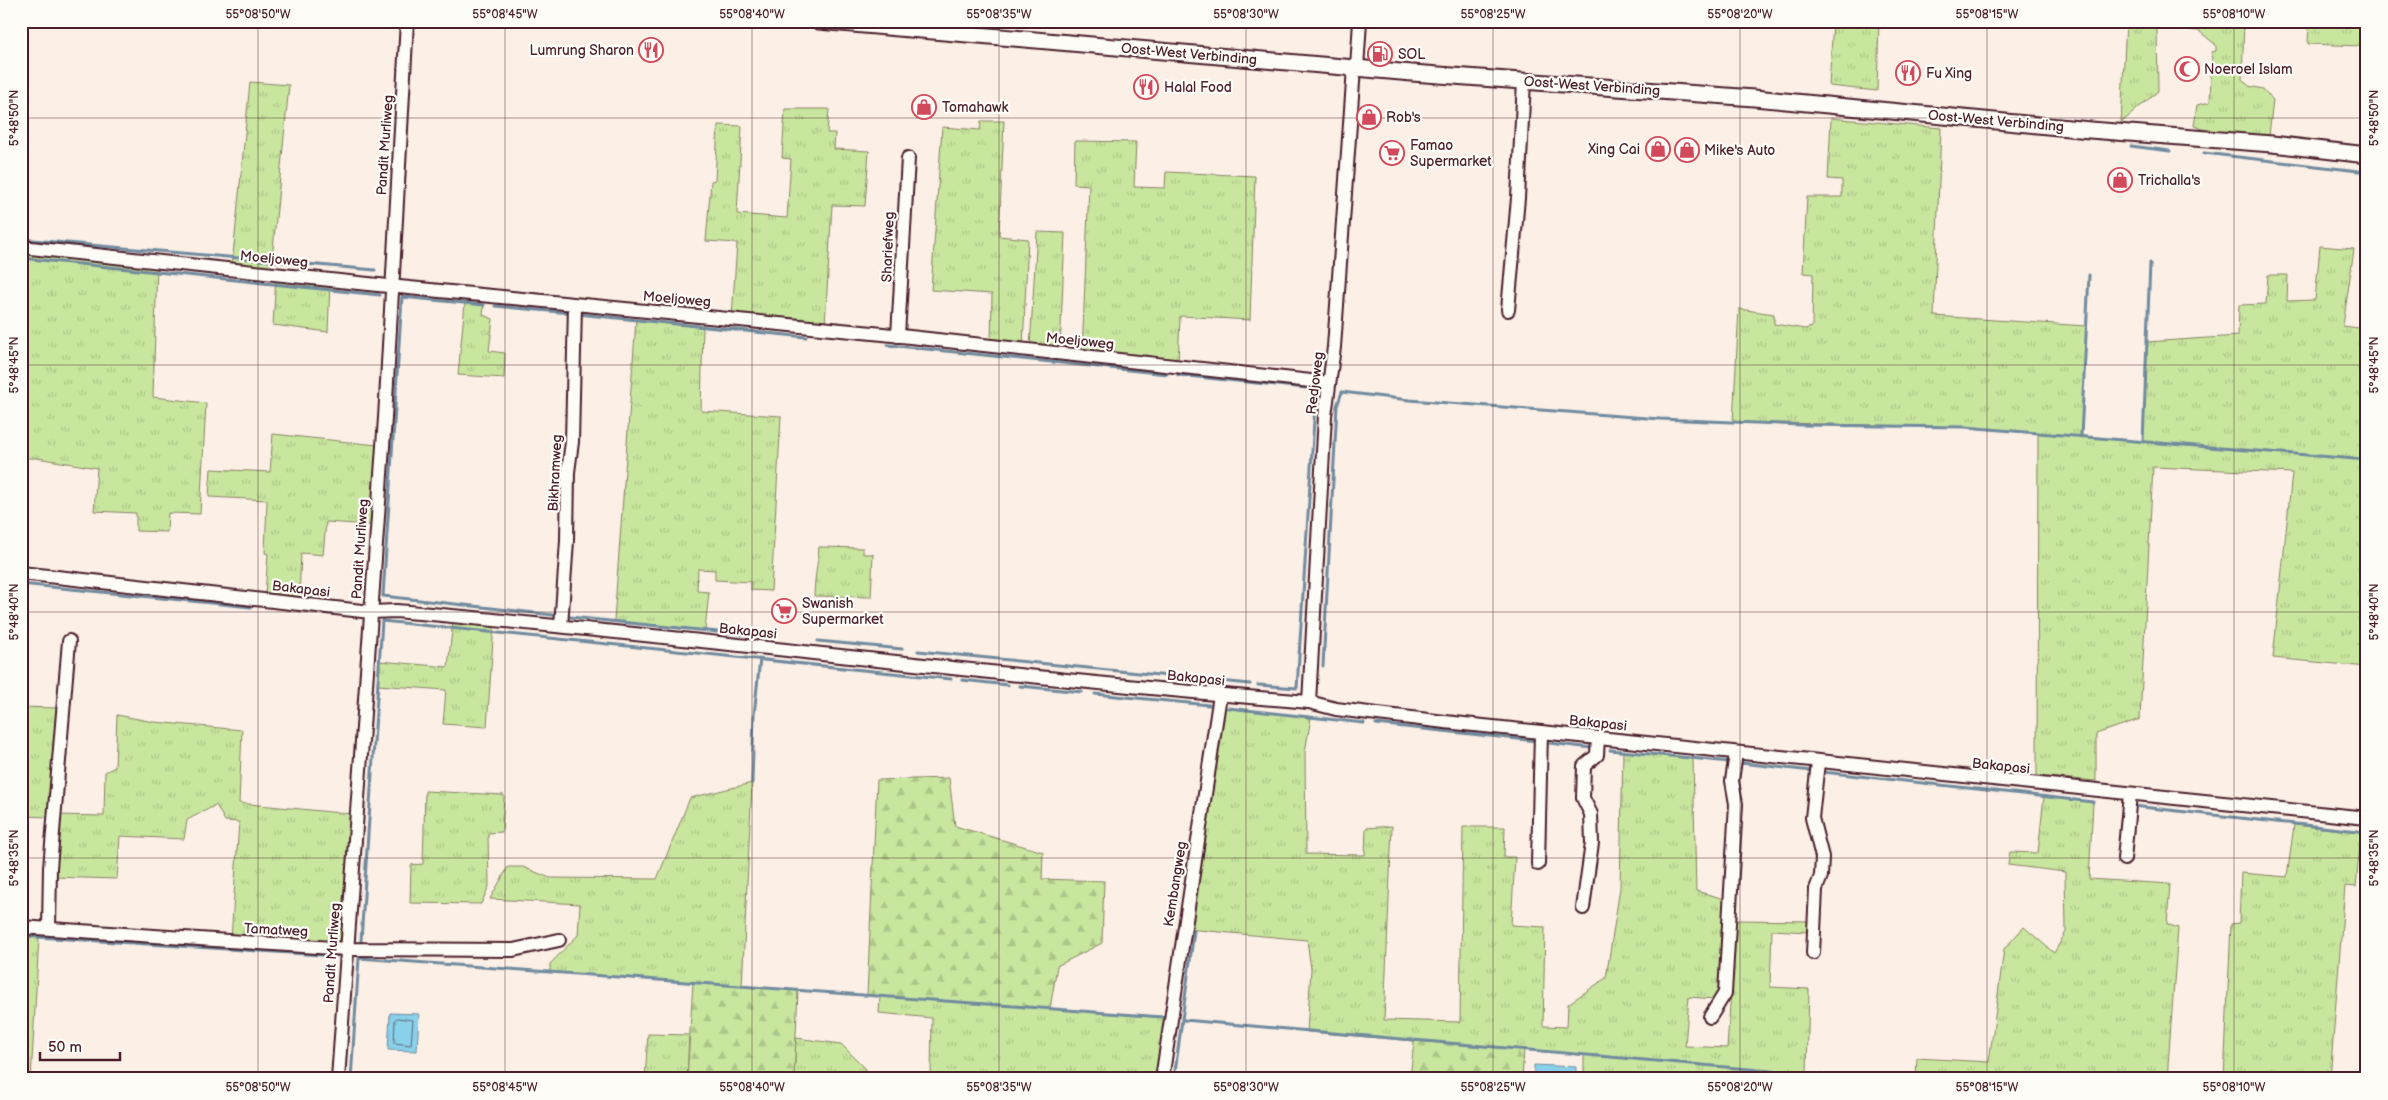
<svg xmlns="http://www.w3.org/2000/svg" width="2388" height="1100" font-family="'Balsamiq Sans',sans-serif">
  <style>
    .grass { fill: url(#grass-tufts); stroke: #898264 }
    .forest { fill: url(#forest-firs); stroke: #898264 }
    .water { fill: #89d1eb; stroke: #708a9e }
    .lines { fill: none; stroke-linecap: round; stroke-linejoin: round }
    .shore { stroke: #636678; stroke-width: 1 }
    .stream { stroke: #708a9e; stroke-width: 3 }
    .minor-casing { stroke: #4a1f2b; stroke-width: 16 }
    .major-casing { stroke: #4a1f2b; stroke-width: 19 }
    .minor { stroke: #fdfcf7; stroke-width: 12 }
    .major { stroke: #fdfcf7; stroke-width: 15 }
    .ticks { fill: none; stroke: #4a1f2b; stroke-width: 1; stroke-opacity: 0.45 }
    .labels { text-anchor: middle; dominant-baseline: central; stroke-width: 4.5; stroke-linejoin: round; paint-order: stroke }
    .poi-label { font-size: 14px; fill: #4a1f2b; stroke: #fdfcf7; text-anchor: start }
    .street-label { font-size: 14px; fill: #4a1f2b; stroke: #fdfcf7 }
    .neatline { fill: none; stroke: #4a1f2b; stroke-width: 2 }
    .ticks-label { font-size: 12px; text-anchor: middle; fill: #4a1f2b }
  </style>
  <defs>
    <pattern id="grass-tufts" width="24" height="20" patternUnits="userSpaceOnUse" patternTransform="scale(1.25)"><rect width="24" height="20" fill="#c8e69e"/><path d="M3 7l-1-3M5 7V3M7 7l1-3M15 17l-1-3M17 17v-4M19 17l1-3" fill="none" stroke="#adc588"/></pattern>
    <pattern id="forest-firs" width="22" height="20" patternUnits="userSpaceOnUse" patternTransform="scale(1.25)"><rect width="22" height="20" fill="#c8e69e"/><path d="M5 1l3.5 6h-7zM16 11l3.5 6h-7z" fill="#adc588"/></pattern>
  </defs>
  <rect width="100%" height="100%" fill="#fbefe6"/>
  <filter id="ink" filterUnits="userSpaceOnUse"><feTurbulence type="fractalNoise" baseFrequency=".02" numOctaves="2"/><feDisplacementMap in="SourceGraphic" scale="10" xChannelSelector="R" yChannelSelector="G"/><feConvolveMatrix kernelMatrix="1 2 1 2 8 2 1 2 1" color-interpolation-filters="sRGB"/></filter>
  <g filter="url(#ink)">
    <!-- grass -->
    <g class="grass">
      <path d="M 1833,21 L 1879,21 L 1877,91 L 1829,86 Z"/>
      <path d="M 2126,21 L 2244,21 L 2242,79 L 2249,86 L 2263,89 L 2273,100 L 2269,136 L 2209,131 L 2194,126 L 2197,105 L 2210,102 L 2212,52 L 2216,51 L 2216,45 L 2199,31 L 2157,28 L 2158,91 L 2121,123 Z"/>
      <path d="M 2309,21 L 2363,21 L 2362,46 L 2308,44 Z"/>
      <path d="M 250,82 L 289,85 L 271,270 L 232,266 Z"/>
      <path d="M 785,109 L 829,109 L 827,133 L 835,133 L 834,149 L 869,151 L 865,206 L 832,205 L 825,325 L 732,317 L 737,243 L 706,241 L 711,181 L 715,180 L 718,125 L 742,126 L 737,214 L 787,218 L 791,159 L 782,158 Z"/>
      <path d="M 1831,118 L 1941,128 L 1934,316 L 2086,326 L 2081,437 L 2143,442 L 2147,342 L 2238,336 L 2239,305 L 2266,304 L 2268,275 L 2288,275 L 2287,301 L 2315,300 L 2320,246 L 2354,249 L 2343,326 L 2367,329 L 2367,667 L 2273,658 L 2292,473 L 2153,467 L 2140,719 L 2096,734 L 2096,781 L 2037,776 L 2038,433 L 1965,427 L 1733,422 L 1739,309 L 1774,314 L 1774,324 L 1805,329 L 1812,327 L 1813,274 L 1803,273 L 1807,197 L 1842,197 L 1842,180 L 1828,179 Z"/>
      <path d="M 981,121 L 1004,121 L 999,236 L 1028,239 L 1023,346 L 991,343 L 992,294 L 931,290 L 942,127 L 980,130 Z"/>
      <path d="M 1075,141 L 1136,142 L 1134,187 L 1165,188 L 1166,172 L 1255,176 L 1250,320 L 1180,316 L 1178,365 L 1082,354 L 1089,185 L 1074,184 Z"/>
      <path d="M 1037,232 L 1065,233 L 1060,350 L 1030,347 Z"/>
      <path d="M 21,251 L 157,264 L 153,397 L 206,403 L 200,514 L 168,513 L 167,532 L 136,531 L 136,513 L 94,511 L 97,468 L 37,458 L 21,458 Z"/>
      <path d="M 276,276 L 330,283 L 328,332 L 273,325 Z"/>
      <path d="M 465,303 L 484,305 L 483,315 L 493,319 L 489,351 L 505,353 L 504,378 L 458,375 Z"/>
      <path d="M 636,320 L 703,326 L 701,411 L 781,416 L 771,591 L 751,590 L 751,582 L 715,580 L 715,570 L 698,569 L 697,591 L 709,592 L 705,630 L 614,621 Z"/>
      <path d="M 273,434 L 377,445 L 371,525 L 326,522 L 323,555 L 301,553 L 299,598 L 265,595 L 268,554 L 265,553 L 267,500 L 209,497 L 211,469 L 270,472 Z"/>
      <path d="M 819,547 L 863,548 L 863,554 L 873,554 L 871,597 L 814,596 C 814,579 818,564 819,547 Z"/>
      <path d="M 453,621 L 494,625 L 487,727 L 443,724 L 446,690 L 377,685 L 379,661 L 448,667 Z"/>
      <path d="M 21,707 L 57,708 L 49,817 L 21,816 Z"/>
      <path d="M 1222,707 L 1311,718 L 1305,752 L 1306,854 L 1365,855 L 1366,828 L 1392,826 L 1384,1020 L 1460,1022 L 1463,827 L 1505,827 L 1504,857 L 1515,857 L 1511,925 L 1545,927 L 1543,1026 L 1567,1027 L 1568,1004 L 1606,978 L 1620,888 L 1623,751 L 1693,758 L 1696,891 L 1729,900 L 1724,988 L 1715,999 L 1689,997 L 1685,1046 L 1727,1048 L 1736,920 L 1809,921 L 1808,932 L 1772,930 L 1770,987 L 1809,989 L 1807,1074 L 1864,1079 L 1584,1079 L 1584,1055 L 1307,1032 L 1311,969 L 1307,940 L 1187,929 Z"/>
      <path d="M 117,715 L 154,722 L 242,730 L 239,803 L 351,814 L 340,942 L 336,944 L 231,939 L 239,822 L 225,821 L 216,805 L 187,820 L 184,839 L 120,836 L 117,879 L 52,877 L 56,815 L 104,816 L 105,772 L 115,767 Z"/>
      <path d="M 752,783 L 742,986 L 550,972 L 550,964 L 578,935 L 580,904 L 490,899 L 508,867 L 523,867 L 550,878 L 657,879 L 690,798 Z"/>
      <path d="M 425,791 L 504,795 L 502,832 L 488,833 L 489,886 L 481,904 L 410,903 L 411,865 L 423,864 Z"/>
      <path d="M 2044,796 L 2093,802 L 2089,879 L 2170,884 L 2167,924 L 2178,928 L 2167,1079 L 1916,1079 L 1917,1058 L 1989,1062 L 2004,949 L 2024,927 L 2054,953 L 2066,932 L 2065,872 L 2008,865 L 2010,852 L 2038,853 Z"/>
      <path d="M 2294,825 L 2361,832 L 2356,887 L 2345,886 L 2330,1079 L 2224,1079 L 2231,924 L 2239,923 L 2241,873 L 2287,877 Z"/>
      <path d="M 21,936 L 39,937 L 31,1079 L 21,1079 Z"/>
      <path d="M 880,996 L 1167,1018 L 1158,1079 L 1065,1079 L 1038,1076 L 1037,1079 L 931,1079 L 932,1018 L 879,1013 Z"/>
      <path d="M 648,1034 L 689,1035 L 687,1079 L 645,1079 Z"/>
      <path d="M 796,1038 L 841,1044 L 866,1069 L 865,1079 L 794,1079 Z"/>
    </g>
    <!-- forest -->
    <g class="forest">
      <path d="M 949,778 L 955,826 L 1043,852 L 1042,879 L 1104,881 L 1102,943 L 1057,966 L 1050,1009 L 867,995 L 877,780 Z"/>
      <path d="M 693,982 L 798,990 L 794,1079 L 687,1079 Z"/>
      <path d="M 1414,1041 L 1524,1050 L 1522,1079 L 1410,1079 Z"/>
    </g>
    <!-- water -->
    <g class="water">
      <path d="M 390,1013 L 419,1014 L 417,1051 L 388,1050 Z"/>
      <path d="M 1534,1065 L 1576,1067 L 1576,1079 L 1534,1079 Z"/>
    </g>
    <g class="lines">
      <!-- shore -->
      <path class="shore" d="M 397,1018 L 413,1020 L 411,1045 L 394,1043 L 395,1020 Z"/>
      <!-- stream -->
      <g class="stream">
        <path d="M 2131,146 L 2170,151"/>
        <path d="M 2204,153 L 2367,172"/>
        <path d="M 21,239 L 375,270"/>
        <path d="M 21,258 L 380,295"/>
        <path d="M 484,305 L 402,297 L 383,596 L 553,615"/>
        <path d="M 495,306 L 571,313"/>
        <path d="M 578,314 L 806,337"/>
        <path d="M 888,345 L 1167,374"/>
        <path d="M 1178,375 L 1316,389 L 1297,688 L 1258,685"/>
        <path d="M 2081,437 L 2089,275"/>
        <path d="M 2143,442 L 2150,263"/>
        <path d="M 21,584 L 251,607"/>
        <path d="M 570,617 L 768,637"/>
        <path d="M 818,641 L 902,649"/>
        <path d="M 918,651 L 1250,684"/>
        <path d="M 1323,666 L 1337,406 L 1342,392 L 1409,400 L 1660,419 L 1802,425 L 1965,427 L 2367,460"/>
        <path d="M 962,680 L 1008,685"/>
        <path d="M 1020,686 L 1082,692"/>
        <path d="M 1095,694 L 1209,705"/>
        <path d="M 1228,708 L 1364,723"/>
        <path d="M 1376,724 L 1537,741"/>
        <path d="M 1549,743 L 1592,748"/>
        <path d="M 1610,750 L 1730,762"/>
        <path d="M 1741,763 L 1812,771"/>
        <path d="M 1823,772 L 2093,802"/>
        <path d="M 752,783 L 754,715 L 760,659"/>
        <path d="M 2133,806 L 2367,832"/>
        <path d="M 21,936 L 337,956"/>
        <path d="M 361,941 L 382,621 L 951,679"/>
        <path d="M 1184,1020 L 1864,1079"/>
        <path d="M 351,1079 L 359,958 L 1163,1017"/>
        <path d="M 1174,1079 L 1194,931"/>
      </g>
      <defs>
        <g id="minor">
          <path d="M 1357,68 L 1360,21"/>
          <path d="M 21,247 L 368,284 L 883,334 L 1329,383"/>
          <path d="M 1508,310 L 1518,198 L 1524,81"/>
          <path d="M 898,336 L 908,158"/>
          <path d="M 21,573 L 371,612 L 396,611 C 701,637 1004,678 1309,702 L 1336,709 L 1445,722 L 2367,818"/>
          <path d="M 561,626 L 567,541 L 568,472 L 572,442 L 575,305"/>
          <path d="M 1309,702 L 1325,416 L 1334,347 L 1354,68"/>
          <path d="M 2124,859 L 2130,794"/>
          <path d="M 1538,864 L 1541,732"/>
          <path d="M 1583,908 L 1592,843 L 1591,814 L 1583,798 L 1584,766 L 1597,755 L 1598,738"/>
          <path d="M 21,927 L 347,949 L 513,950 L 559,940"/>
          <path d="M 49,928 L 50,868 L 69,641"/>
          <path d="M 1813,953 L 1816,889 L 1821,876 L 1822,857 L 1812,818 L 1818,762"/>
          <path d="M 1710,1017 L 1725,993 L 1736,804 L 1732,781 L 1736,753"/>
          <path d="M 338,1079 L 385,418 L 407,21"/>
          <path d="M 1162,1079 L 1220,695"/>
        </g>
        <path id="major" d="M 818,21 L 1412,73 L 1754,98 L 2090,130 L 2272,144 L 2367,155"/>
      </defs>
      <!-- minor casing -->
      <use href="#minor" class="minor-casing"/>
      <!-- major casing -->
      <use href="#major" class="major-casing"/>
      <!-- minor -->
      <use href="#minor" class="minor"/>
      <!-- major -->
      <use href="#major" class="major"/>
    </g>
  </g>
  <!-- ticks -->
  <path class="ticks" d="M 258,21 L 258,1079M 505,21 L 505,1079M 752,21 L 752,1079M 999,21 L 999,1079M 1246,21 L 1246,1079M 1493,21 L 1493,1079M 1740,21 L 1740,1079M 1987,21 L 1987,1079M 2234,21 L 2234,1079M 21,118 L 2367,118M 21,365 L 2367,365M 21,612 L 2367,612M 21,858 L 2367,858"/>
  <!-- icons -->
  <defs>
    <symbol id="restaurant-ring" viewBox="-11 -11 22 22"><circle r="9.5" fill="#fdfcf7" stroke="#d1495b" stroke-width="1.5"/><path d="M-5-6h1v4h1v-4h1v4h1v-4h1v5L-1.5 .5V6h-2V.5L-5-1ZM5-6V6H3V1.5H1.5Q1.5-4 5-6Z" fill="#d1495b"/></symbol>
    <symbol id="fuel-ring" viewBox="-11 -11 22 22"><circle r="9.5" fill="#fdfcf7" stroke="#d1495b" stroke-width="1.5"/><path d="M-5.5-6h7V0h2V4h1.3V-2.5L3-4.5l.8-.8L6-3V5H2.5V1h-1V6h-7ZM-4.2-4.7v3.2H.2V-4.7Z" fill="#d1495b"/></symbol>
    <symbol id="mosque-ring" viewBox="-11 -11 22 22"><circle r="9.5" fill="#fdfcf7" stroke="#d1495b" stroke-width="1.5"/><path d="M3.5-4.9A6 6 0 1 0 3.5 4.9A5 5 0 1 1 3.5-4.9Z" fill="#d1495b"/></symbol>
    <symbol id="shop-ring" viewBox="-11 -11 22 22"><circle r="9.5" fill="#fdfcf7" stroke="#d1495b" stroke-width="1.5"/><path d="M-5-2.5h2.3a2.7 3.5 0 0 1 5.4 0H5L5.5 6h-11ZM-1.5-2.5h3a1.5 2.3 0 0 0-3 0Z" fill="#d1495b"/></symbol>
    <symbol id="supermarket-ring" viewBox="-11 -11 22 22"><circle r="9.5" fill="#fdfcf7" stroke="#d1495b" stroke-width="1.5"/><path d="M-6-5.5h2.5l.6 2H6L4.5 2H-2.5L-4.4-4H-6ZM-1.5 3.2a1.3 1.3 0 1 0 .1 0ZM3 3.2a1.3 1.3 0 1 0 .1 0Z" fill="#d1495b"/></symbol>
  </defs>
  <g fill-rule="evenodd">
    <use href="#restaurant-ring" x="637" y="36" width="28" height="28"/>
    <use href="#fuel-ring" x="1366" y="40" width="28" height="28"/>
    <use href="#mosque-ring" x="2173" y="55" width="28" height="28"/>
    <use href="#restaurant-ring" x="1894" y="59" width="28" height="28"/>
    <use href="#restaurant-ring" x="1132" y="73" width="28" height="28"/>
    <use href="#shop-ring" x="910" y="93" width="28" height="28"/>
    <use href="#shop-ring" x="1355" y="103" width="28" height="28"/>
    <use href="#shop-ring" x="1644" y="135" width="28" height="28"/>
    <use href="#shop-ring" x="1673" y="136" width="28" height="28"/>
    <use href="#supermarket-ring" x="1378" y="139" width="28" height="28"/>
    <use href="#shop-ring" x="2106" y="166" width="28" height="28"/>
    <use href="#supermarket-ring" x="770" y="597" width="28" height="28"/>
  </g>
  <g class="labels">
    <!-- poi labels -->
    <g class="poi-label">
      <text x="634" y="50" text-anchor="end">Lumrung Sharon</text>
      <text x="1398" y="54">SOL</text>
      <text x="2204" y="69">Noeroel Islam</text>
      <text x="1926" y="73">Fu Xing</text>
      <text x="1164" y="87">Halal Food</text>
      <text x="942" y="107">Tomahawk</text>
      <text x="1386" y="117">Rob's</text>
      <text x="1410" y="145">Famao<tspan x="1410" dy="16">Supermarket</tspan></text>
      <text x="1640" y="149" text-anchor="end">Xing Cai</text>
      <text x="1704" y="150">Mike's Auto</text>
      <text x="2138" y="180">Trichalla's</text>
      <text x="802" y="603">Swanish<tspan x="802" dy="16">Supermarket</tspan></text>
    </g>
    <!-- street labels -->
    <g class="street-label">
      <text transform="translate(1189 54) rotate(5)">Oost-West Verbinding</text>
      <text transform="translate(1592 86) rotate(4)">Oost-West Verbinding</text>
      <text transform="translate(1996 121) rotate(5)">Oost-West Verbinding</text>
      <text transform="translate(385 145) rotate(-86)">Pandit Murliweg</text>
      <text transform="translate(888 247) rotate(-88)">Shariefweg</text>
      <text transform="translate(274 259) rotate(6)">Moeljoweg</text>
      <text transform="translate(677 299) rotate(5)">Moeljoweg</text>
      <text transform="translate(1080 341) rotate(6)">Moeljoweg</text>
      <text transform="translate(1315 383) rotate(-83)">Redjoweg</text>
      <text transform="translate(555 473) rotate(-87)">Bikhramweg</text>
      <text transform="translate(360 549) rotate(-86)">Pandit Murliweg</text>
      <text transform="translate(301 589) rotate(7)">Bakapasi</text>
      <text transform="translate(748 631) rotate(6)">Bakapasi</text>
      <text transform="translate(1196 678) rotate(6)">Bakapasi</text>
      <text transform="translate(1598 723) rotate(6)">Bakapasi</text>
      <text transform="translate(2001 766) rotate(6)">Bakapasi</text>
      <text transform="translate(1175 884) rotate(-81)">Kembangweg</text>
      <text transform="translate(276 930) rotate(3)">Tamatweg</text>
      <text transform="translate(332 953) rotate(-86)">Pandit Murliweg</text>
    </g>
  </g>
  <!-- margin -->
  <rect width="2388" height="1100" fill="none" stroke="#fdfcf7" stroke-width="55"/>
  <!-- scale -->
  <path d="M40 1052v8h80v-8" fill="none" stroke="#4a1f2b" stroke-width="2.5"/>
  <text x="48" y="1052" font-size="15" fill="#4a1f2b" stroke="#fdfcf7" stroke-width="4" paint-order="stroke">50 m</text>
  <rect x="28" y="28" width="2332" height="1044" class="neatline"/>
  <g class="ticks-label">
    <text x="258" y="18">55°08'50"W</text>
    <text x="505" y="18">55°08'45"W</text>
    <text x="752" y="18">55°08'40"W</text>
    <text x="999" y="18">55°08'35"W</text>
    <text x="1246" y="18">55°08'30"W</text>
    <text x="1493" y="18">55°08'25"W</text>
    <text x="1740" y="18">55°08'20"W</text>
    <text x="1987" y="18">55°08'15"W</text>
    <text x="2234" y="18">55°08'10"W</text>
    <text transform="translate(14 118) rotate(-90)" y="4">5°48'50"N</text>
    <text transform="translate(2374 118) rotate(-90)" y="4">5°48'50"N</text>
    <text transform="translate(14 365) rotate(-90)" y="4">5°48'45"N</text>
    <text transform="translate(2374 365) rotate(-90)" y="4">5°48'45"N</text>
    <text transform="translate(14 612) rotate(-90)" y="4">5°48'40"N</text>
    <text transform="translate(2374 612) rotate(-90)" y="4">5°48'40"N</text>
    <text transform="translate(14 858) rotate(-90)" y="4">5°48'35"N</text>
    <text transform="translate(2374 858) rotate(-90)" y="4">5°48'35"N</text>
    <text x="258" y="1091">55°08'50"W</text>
    <text x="505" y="1091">55°08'45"W</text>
    <text x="752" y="1091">55°08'40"W</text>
    <text x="999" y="1091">55°08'35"W</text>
    <text x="1246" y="1091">55°08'30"W</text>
    <text x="1493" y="1091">55°08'25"W</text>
    <text x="1740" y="1091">55°08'20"W</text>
    <text x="1987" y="1091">55°08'15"W</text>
    <text x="2234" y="1091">55°08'10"W</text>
  </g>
</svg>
